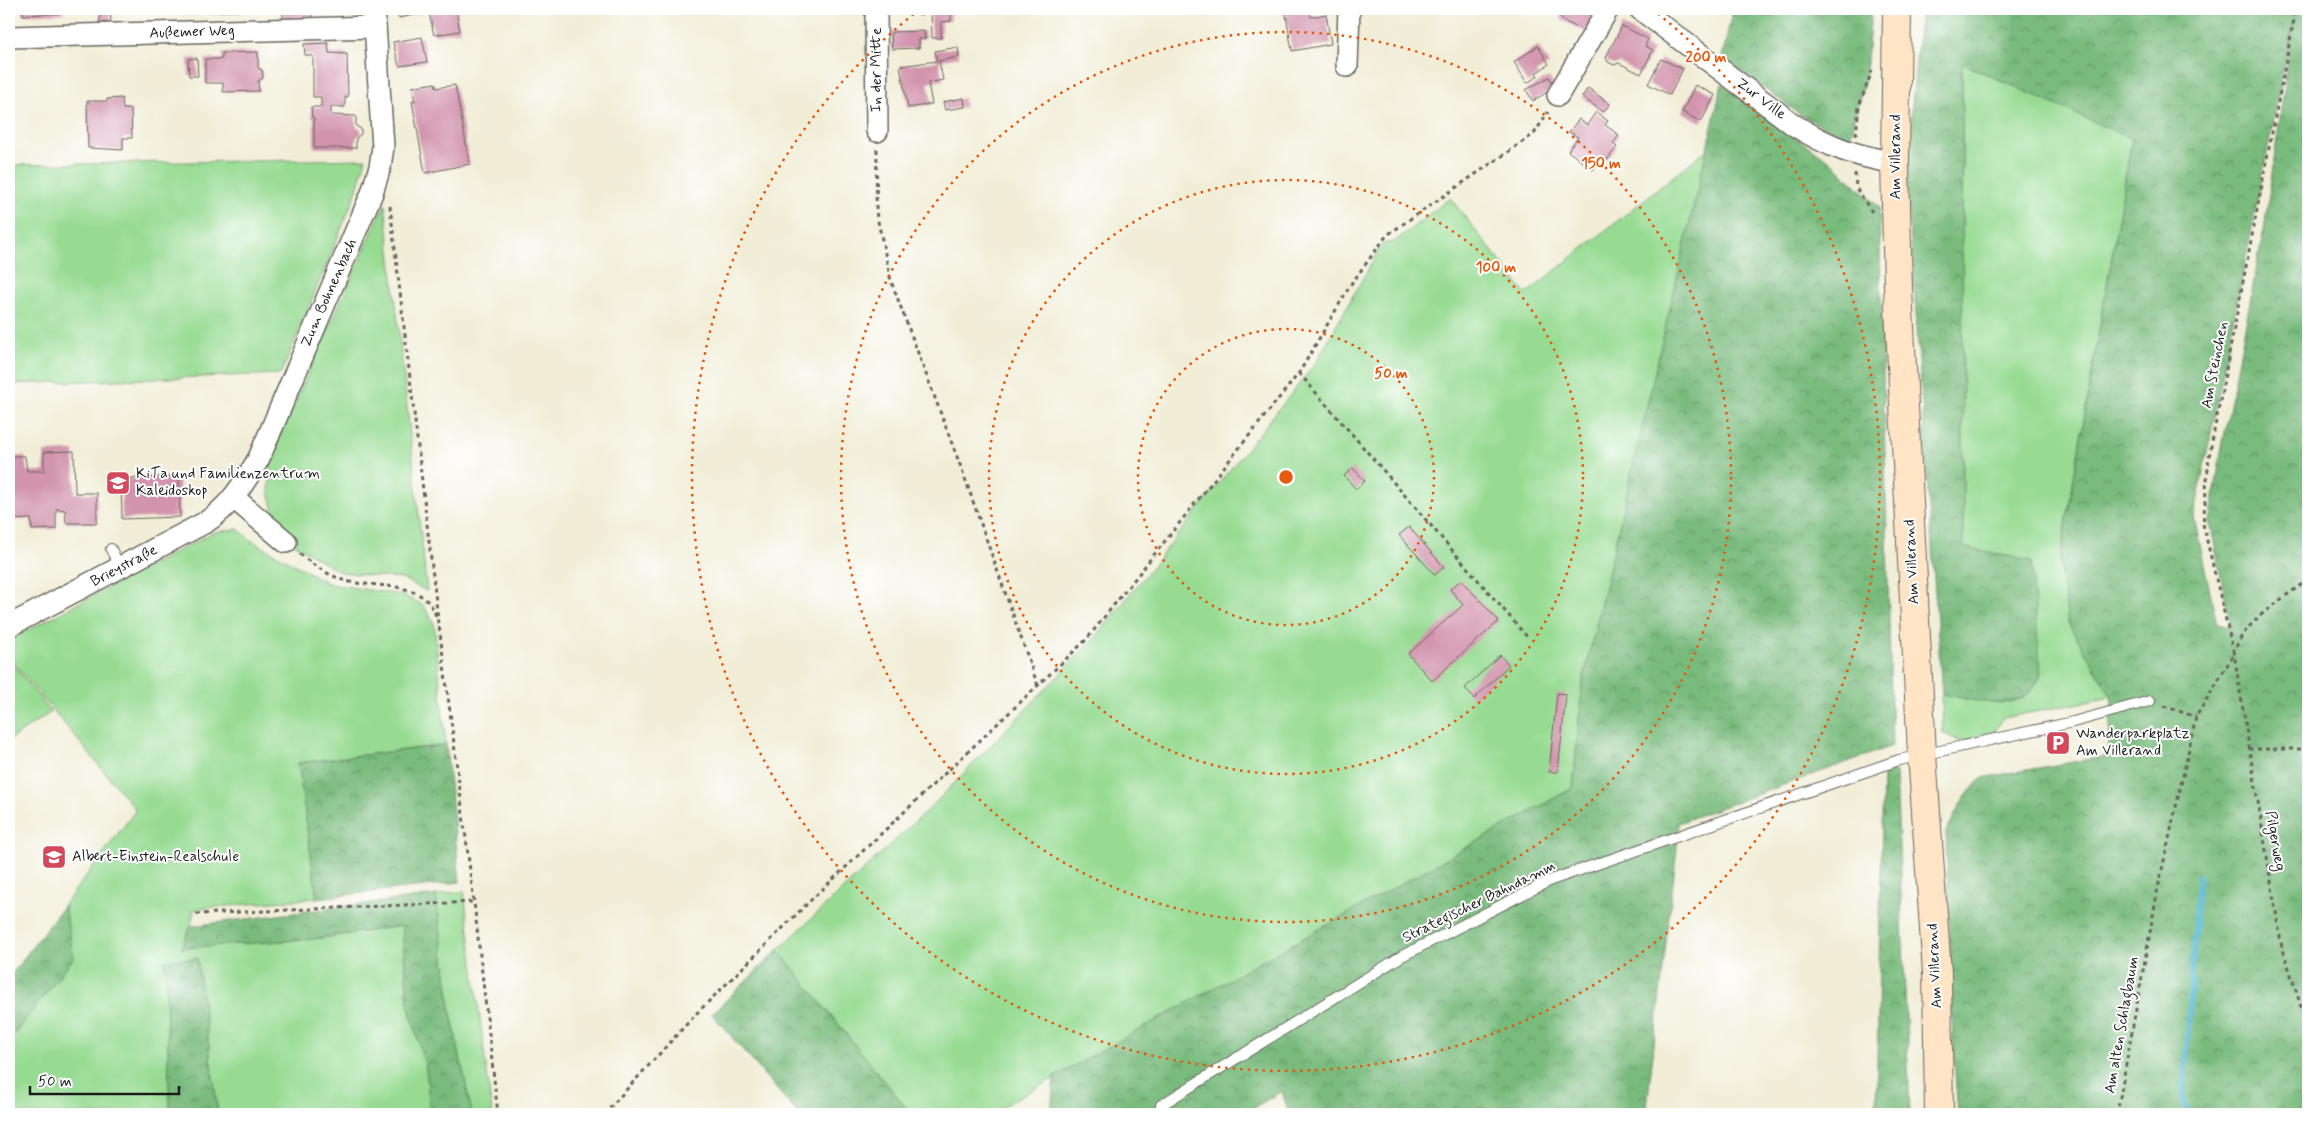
<svg xmlns="http://www.w3.org/2000/svg" width="2317" height="1123" font-family="Mynerve,sans-serif">
  <style>
    .green { fill: #97db93; stroke: #5a7c58 }
    .forest { fill: url(#forest-crowns); stroke: #4a6c4c; fill-rule: evenodd }
    .lines { fill: none; stroke-linecap: round; stroke-linejoin: round }
    .stream { stroke: #55b7d3; stroke-width: 5.5 }
    .building { fill: #d294ad }
    .service-casing { stroke: #67655d; stroke-width: 12 }
    .minor-casing { stroke: #67655d; stroke-width: 24 }
    .secondary-casing { stroke: #67655d; stroke-width: 30 }
    .path { stroke: #67655d; stroke-width: 3; stroke-dasharray: 4 4; stroke-linecap: butt }
    .service { stroke: #fff; stroke-width: 10 }
    .minor { stroke: #fff; stroke-width: 21 }
    .secondary { stroke: #ffe4c6; stroke-width: 28 }
    .ring { fill: none; stroke: #e8590c; stroke-width: 2.5; stroke-dasharray: 2.5 5 }
    .labels { text-anchor: middle; dominant-baseline: central; stroke-width: 4; stroke-linejoin: round; paint-order: stroke }
    .street-label { font-size: 15px; fill: #1c1c1c; stroke: #fff }
    .poi-label { font-size: 15px; fill: #1c1c1c; stroke: #fff; text-anchor: start }
    .centre { fill: #e8590c; stroke: #fff; stroke-width: 2.5 }
    .ring-label { font-size: 15px; text-anchor: middle; font-weight: bold; fill: #e8590c; stroke: #fff; stroke-width: 4; stroke-linejoin: round; paint-order: stroke }
  </style>
  <defs>
    <pattern id="forest-crowns" width="20" height="18" patternUnits="userSpaceOnUse" patternTransform="scale(1.25)"><rect width="20" height="18" fill="#79bb7d"/><path d="M2 6a3 3 0 1 1 6 0M12 15a3 3 0 1 1 6 0" fill="none" stroke="#629766"/></pattern>
  </defs>
  <rect width="100%" height="100%" fill="#fff"/>
  <filter id="ink" filterUnits="userSpaceOnUse"><feTurbulence type="fractalNoise" baseFrequency=".02" numOctaves="2"/><feDisplacementMap in="SourceGraphic" scale="10" xChannelSelector="R" yChannelSelector="G"/><feConvolveMatrix kernelMatrix="1 2 1 2 8 2 1 2 1" color-interpolation-filters="sRGB"/></filter>
  <filter id="wash" filterUnits="userSpaceOnUse"><feTurbulence type="fractalNoise" baseFrequency=".0096" numOctaves="4" result="noise"/><feDisplacementMap in="SourceGraphic" scale="20" xChannelSelector="R" yChannelSelector="G"/><feGaussianBlur stdDeviation="1.12" result="paint"/><feColorMatrix in="noise" values="0 0 0 0 0 0 0 0 0 0 0 0 0 0 0 0 0 1.4 0 .05"/><feComposite in="paint" operator="in"/></filter>
  <g filter="url(#wash)">
    <rect width="100%" height="100%" fill="#f1edd7"/>
    <!-- green -->
    <g class="green">
      <path d="M 1962,63 L 2132,138 L 2060,560 L 2068,623 L 2112,697 L 2003,718 L 1995,732 L 1980,739 L 1959,741 L 1943,733 L 1942,694 L 1999,704 L 2025,698 L 1963,548 Z"/>
      <path d="M 1710,147 L 1582,685 L 1573,788 L 990,1114 L 911,1114 L 778,950 L 935,803 L 1095,638 L 1315,364 L 1382,244 L 1394,242 L 1450,198 L 1526,294 Z"/>
      <path d="M 366,159 L 354,198 L 281,374 L 9,384 L 9,165 Z"/>
      <path d="M 385,204 L 427,591 L 403,579 L 339,572 L 295,544 L 275,514 L 269,492 L 271,455 Z"/>
      <path d="M 238,529 L 252,541 L 330,584 L 402,595 L 423,605 L 434,623 L 446,745 L 298,763 L 317,898 L 194,909 L 191,926 L 182,947 L 313,939 L 402,926 L 408,1004 L 426,1068 L 430,1114 L 218,1114 L 197,958 L 165,961 L 170,1114 L 9,1114 L 9,1041 L 73,957 L 64,905 L 136,810 L 9,657 L 9,640 L 214,532 Z"/>
      <path d="M 9,659 L 51,712 L 9,740 Z"/>
      <path d="M 464,891 L 490,1098 L 492,1114 L 472,1114 L 451,1014 L 436,895 Z"/>
    </g>
    <!-- forest -->
    <g class="forest">
      <path d="M 1733,9 L 1871,9 L 1866,74 L 1850,139 L 1802,116 L 1722,57 Z"/>
      <path d="M 1921,9 L 2308,9 L 2308,1114 L 1958,1114 L 1953,1042 L 1946,832 L 1962,801 L 1981,778 L 2108,756 L 2112,697 L 2068,623 L 2060,560 L 2132,139 L 1962,63 L 1963,547 L 2031,561 L 2041,673 C 2025,719 1977,700 1942,694 L 1906,170 ZM 2294,18 L 2265,223 L 2220,458 L 2210,522 L 2231,627 L 2217,624 L 2194,517 Z"/>
      <path d="M 1722,84 L 1793,136 L 1829,160 L 1879,207 L 1892,746 L 1678,823 L 1677,848 L 1646,1114 L 1289,1114 L 1282,1091 L 1243,1114 L 1051,1114 L 1054,1077 L 1573,788 L 1582,685 Z"/>
      <path d="M 446,745 L 460,882 L 317,898 L 298,763 Z"/>
      <path d="M 1883,771 L 1896,773 L 1910,1114 L 1876,1114 Z"/>
      <path d="M 436,895 L 451,1014 L 472,1114 L 430,1114 L 426,1068 L 408,1004 L 402,926 L 313,939 L 181,948 L 191,926 Z"/>
      <path d="M 64,905 L 74,957 L 9,1041 L 9,978 Z"/>
      <path d="M 778,950 L 911,1114 L 798,1114 L 712,1014 Z"/>
      <path d="M 197,958 L 218,1114 L 170,1114 L 165,960 Z"/>
    </g>
    <g class="lines">
      <!-- stream -->
      <path class="stream" d="M 2189,1114 L 2183,1100 L 2199,876"/>
    </g>
    <g id="blocks">
      <!-- building -->
      <g class="building">
        <path d="M 22,9 L 63,9 L 64,13 L 23,15 Z"/>
        <path d="M 100,9 L 110,9 L 111,22 L 100,23 Z"/>
        <path d="M 206,9 L 239,9 L 239,11 L 206,12 Z"/>
        <path d="M 289,9 L 312,9 L 312,18 L 283,19 L 283,12 Z"/>
        <path d="M 397,9 L 423,9 L 424,13 L 399,18 Z"/>
        <path d="M 456,9 L 460,31 L 434,35 L 429,13 Z"/>
        <path d="M 891,9 L 922,9 L 922,15 L 918,15 L 917,11 L 891,12 Z"/>
        <path d="M 931,9 L 951,9 L 951,21 L 941,22 L 941,38 L 932,38 Z"/>
        <path d="M 1285,9 L 1309,9 L 1311,17 L 1326,14 L 1331,44 L 1292,51 Z"/>
        <path d="M 1561,9 L 1597,9 L 1589,33 L 1563,21 L 1560,15 L 1564,13 Z"/>
        <path d="M 1622,26 L 1648,39 L 1645,46 L 1653,50 L 1641,74 L 1619,63 L 1614,65 L 1608,62 L 1606,57 Z"/>
        <path d="M 924,31 L 925,39 L 919,39 L 919,48 L 892,49 L 891,32 Z"/>
        <path d="M 422,37 L 427,62 L 399,66 L 393,42 Z"/>
        <path d="M 328,43 L 329,53 L 347,54 L 348,97 L 345,97 L 345,107 L 331,107 L 331,115 L 356,116 L 356,126 L 361,129 L 361,134 L 356,138 L 356,148 L 314,148 L 314,118 L 312,118 L 311,107 L 321,107 L 321,97 L 313,97 L 313,56 L 305,55 L 304,44 Z"/>
        <path d="M 1538,46 L 1549,64 L 1536,73 L 1538,76 L 1527,83 L 1514,62 Z"/>
        <path d="M 958,47 L 959,57 L 939,61 L 943,80 L 928,83 L 932,104 L 908,108 L 900,66 L 937,61 L 935,51 Z"/>
        <path d="M 258,52 L 258,68 L 262,70 L 263,78 L 258,81 L 259,91 L 223,92 L 223,83 L 205,83 L 205,59 L 222,59 L 222,53 Z"/>
        <path d="M 197,58 L 198,76 L 189,76 L 188,59 Z"/>
        <path d="M 1661,59 L 1683,69 L 1670,95 L 1648,84 Z"/>
        <path d="M 1549,77 L 1555,87 L 1533,101 L 1526,90 Z"/>
        <path d="M 435,83 L 436,88 L 455,85 L 470,164 L 425,173 L 412,101 L 415,101 L 412,87 Z"/>
        <path d="M 1695,85 L 1715,95 L 1701,122 L 1682,112 Z"/>
        <path d="M 1588,88 L 1610,104 L 1603,112 L 1582,97 Z"/>
        <path d="M 122,98 L 123,109 L 131,109 L 132,138 L 123,138 L 123,150 L 88,148 L 87,101 L 107,101 L 107,99 Z"/>
        <path d="M 964,98 L 965,107 L 945,110 L 943,102 Z"/>
        <path d="M 1596,112 L 1608,121 L 1605,125 L 1619,135 L 1613,144 L 1617,147 L 1607,160 L 1603,157 L 1593,170 L 1568,151 L 1578,137 L 1569,132 L 1579,119 L 1587,125 Z"/>
        <path d="M 74,451 L 75,493 L 97,493 L 97,523 L 66,523 L 65,510 L 56,509 L 56,529 L 32,530 L 31,519 L 9,520 L 9,456 L 25,456 L 27,471 L 44,471 L 44,452 Z"/>
        <path d="M 1353,468 L 1365,481 L 1356,489 L 1344,476 Z"/>
        <path d="M 179,476 L 180,517 L 122,519 L 121,479 Z"/>
        <path d="M 1409,527 L 1444,567 L 1435,575 L 1399,535 Z"/>
        <path d="M 1461,580 L 1499,621 L 1432,681 L 1408,654 L 1463,605 L 1450,589 Z"/>
        <path d="M 1500,655 L 1509,665 L 1474,699 L 1465,688 Z"/>
        <path d="M 1557,693 L 1566,694 L 1558,772 L 1549,772 Z"/>
      </g>
    </g>
  </g>
  <g filter="url(#ink)">
    <use href="#blocks" fill-opacity="0" stroke="#67655d" stroke-width="1"/>
    <g class="lines">
      <defs>
        <g id="service">
          <path d="M 111,549 L 120,568"/>
          <path d="M 1164,1114 L 1161,1105 L 1402,956 L 1551,880 L 1899,760 L 2073,722 L 2150,701"/>
        </g>
        <g id="minor">
          <path d="M 876,9 L 877,131"/>
          <path d="M 1640,9 L 1794,125 C 1831,148 1853,155 1895,163"/>
          <path d="M 9,37 L 375,27"/>
          <path d="M 1347,66 L 1349,9"/>
          <path d="M 1558,95 L 1608,9"/>
          <path d="M 234,498 L 286,542"/>
          <path d="M 9,626 L 206,522 C 231,506 244,483 259,458 L 372,193 L 380,167 L 383,147 L 374,9"/>
        </g>
        <path id="secondary" d="M 1897,9 L 1895,163 L 1898,289 L 1922,754 L 1937,973 L 1939,1114"/>
      </defs>
      <!-- service casing -->
      <use href="#service" class="service-casing"/>
      <!-- minor casing -->
      <use href="#minor" class="minor-casing"/>
      <!-- secondary casing -->
      <use href="#secondary" class="secondary-casing"/>
      <!-- path -->
      <g class="path">
        <path d="M 1856,135 L 1859,106 L 1872,71"/>
        <path d="M 877,149 L 876,212 L 891,281 L 962,470 L 1038,686"/>
        <path d="M 1855,173 L 1856,188 L 1872,212"/>
        <path d="M 390,206 L 438,619"/>
        <path d="M 1299,373 L 1529,639"/>
        <path d="M 300,554 C 314,566 328,575 346,581 C 372,588 415,580 432,607 C 435,612 437,619 439,625 L 474,902 L 498,1114"/>
        <path d="M 2308,579 C 2284,599 2241,622 2234,654 L 2281,943 L 2308,1029"/>
        <path d="M 2164,706 L 2196,717"/>
        <path d="M 2249,749 L 2308,749"/>
        <path d="M 196,914 L 474,902"/>
        <path d="M 604,1114 L 696,1014 L 810,901 L 1086,640 L 1299,373 L 1351,284 L 1387,235 L 1534,134 L 1548,112"/>
        <path d="M 2117,1114 L 2158,888 L 2196,717 L 2234,654 L 2203,524 L 2209,457 L 2296,9"/>
      </g>
      <!-- service -->
      <use href="#service" class="service"/>
      <!-- minor -->
      <use href="#minor" class="minor"/>
      <!-- secondary -->
      <use href="#secondary" class="secondary"/>
    </g>
  </g>
  <!-- distance rings -->
  <g class="ring">
    <circle cx="1286" cy="477" r="148"/>
    <circle cx="1286" cy="477" r="297"/>
    <circle cx="1286" cy="477" r="445"/>
    <path d="M1652 9A594 594 0 1 1 920 9"/>
  </g>
  <!-- icons -->
  <defs>
    <symbol id="school-square" viewBox="-11 -11 22 22"><rect x="-9" y="-9" width="18" height="18" rx="4" fill="#d1495b" stroke="#fff"/><path d="M0-5L7-2L0 1L-7-2ZM-4 1L0 2.5L4 1V4Q0 6-4 4Z" fill="#fff"/></symbol>
    <symbol id="parking-square" viewBox="-11 -11 22 22"><rect x="-9" y="-9" width="18" height="18" rx="4" fill="#d1495b" stroke="#fff"/><path d="M-3.5-5.5H1a3.5 3.5 0 0 1 0 7H-1V5.5H-3.5ZM-1-3.4V-.6H.8a1.4 1.4 0 0 0 0-2.8Z" fill="#fff"/></symbol>
  </defs>
  <g fill-rule="evenodd">
    <use href="#school-square" x="104" y="469" width="28" height="28"/>
    <use href="#parking-square" x="2044" y="729" width="28" height="28"/>
    <use href="#school-square" x="40" y="843" width="28" height="28"/>
  </g>
  <g class="labels">
    <!-- street labels -->
    <g class="street-label">
      <text transform="translate(192 32) rotate(-2)">Außemer Weg</text>
      <text transform="translate(877 70) rotate(-90)">In der Mitte</text>
      <text transform="translate(1761 99) rotate(37)">Zur Ville</text>
      <text transform="translate(1896 157) rotate(-90)">Am Villerand</text>
      <text transform="translate(329 293) rotate(-66)">Zum Bohnenbach</text>
      <text transform="translate(2215 365) rotate(-79)">Am Steinchen</text>
      <text transform="translate(1912 562) rotate(-93)">Am Villerand</text>
      <text transform="translate(124 566) rotate(-28)">Brieystraße</text>
      <text transform="translate(2275 841) rotate(80)">Pilgerweg</text>
      <text transform="translate(1479 902) rotate(-26)">Strategischer Bahndamm</text>
      <text transform="translate(1935 966) rotate(-93)">Am Villerand</text>
      <text transform="translate(2122 1025) rotate(-80)">Am alten Schlagbaum</text>
    </g>
    <!-- poi labels -->
    <g class="poi-label">
      <text x="136" y="474">KiTa und Familienzentrum<tspan x="136" dy="17">Kaleidoskop</tspan></text>
      <text x="2076" y="734">Wanderparkplatz<tspan x="2076" dy="17">Am Villerand</tspan></text>
      <text x="72" y="857">Albert-Einstein-Realschule</text>
    </g>
  </g>
  <circle cx="1286" cy="477" r="8" class="centre"/>
  <g class="ring-label">
    <text x="1706" y="62">200 m</text>
    <text x="1601" y="168">150 m</text>
    <text x="1496" y="272">100 m</text>
    <text x="1391" y="378">50 m</text>
  </g>
  <!-- margin -->
  <rect width="2317" height="1123" fill="none" stroke="#fff" stroke-width="30"/>
  <!-- scale -->
  <path d="M30 1086v8h149v-8" fill="none" stroke="#1c1c1c" stroke-width="2.5"/>
  <text x="38" y="1086" font-size="15" fill="#1c1c1c" stroke="#ffffff" stroke-width="4" paint-order="stroke">50 m</text>
</svg>
